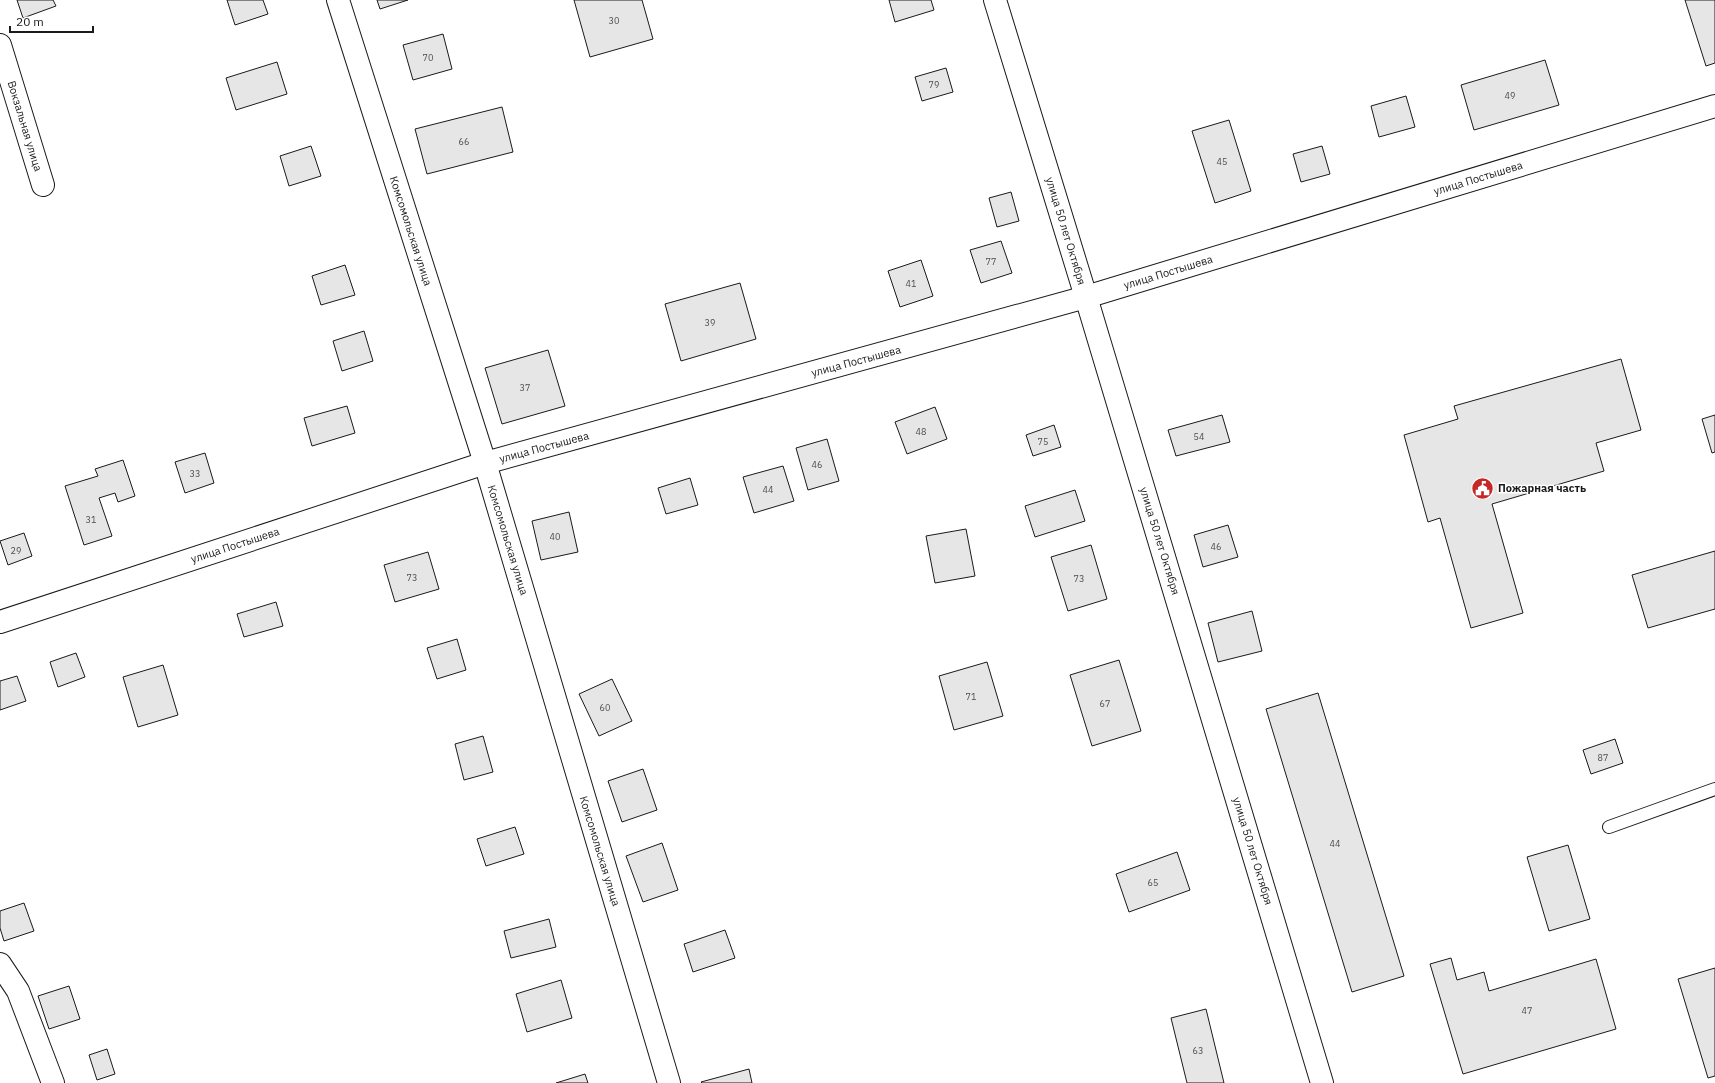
<svg xmlns="http://www.w3.org/2000/svg" width="1715" height="1083" font-family="'IBM Plex Sans',sans-serif">
  <style>
    .building { fill: #e6e6e6; stroke: #1a1a1a }
    .lines { fill: none; stroke-linecap: round; stroke-linejoin: round }
    .service-casing { stroke: #1a1a1a; stroke-width: 14 }
    .minor-casing { stroke: #1a1a1a; stroke-width: 24 }
    .service { stroke: #fff; stroke-width: 12 }
    .minor { stroke: #fff; stroke-width: 22 }
    .labels { text-anchor: middle; dominant-baseline: central; stroke-width: 3; stroke-linejoin: round; paint-order: stroke }
    .number-label { font-size: 9px; fill: #4d4d4d }
    .street-label { font-size: 11px; fill: #1a1a1a; stroke: #fff }
    .poi-label { font-size: 11px; font-weight: bold; fill: #1a1a1a; stroke: #fff; text-anchor: start }
  </style>
  <rect width="100%" height="100%" fill="#fff"/>
  <!-- building -->
  <g class="building">
    <path d="M 17,0 L 53,0 L 56,6 L 23,18 Z"/>
    <path d="M 227,0 L 263,0 L 268,14 L 235,25 Z"/>
    <path d="M 377,0 L 408,0 L 380,9 Z"/>
    <path d="M 574,0 L 642,0 L 653,39 L 590,57 Z"/>
    <path d="M 889,0 L 931,0 L 934,10 L 895,22 Z"/>
    <path d="M 1685,0 L 1715,0 L 1715,63 L 1706,66 Z"/>
    <path d="M 443,34 L 452,69 L 413,80 L 403,45 Z"/>
    <path d="M 1545,60 L 1559,105 L 1474,130 L 1461,85 Z"/>
    <path d="M 277,62 L 287,94 L 236,110 L 226,78 Z"/>
    <path d="M 946,68 L 953,92 L 922,101 L 915,77 Z"/>
    <path d="M 1406,96 L 1415,127 L 1379,137 L 1371,106 Z"/>
    <path d="M 502,107 L 513,152 L 427,174 L 415,129 Z"/>
    <path d="M 1229,120 L 1251,191 L 1215,203 L 1192,131 Z"/>
    <path d="M 311,146 L 321,176 L 289,186 L 280,156 Z"/>
    <path d="M 1322,146 L 1330,174 L 1301,182 L 1293,154 Z"/>
    <path d="M 1011,192 L 1019,221 L 997,227 L 989,198 Z"/>
    <path d="M 1001,241 L 1012,273 L 981,283 L 970,250 Z"/>
    <path d="M 921,260 L 933,296 L 900,307 L 888,271 Z"/>
    <path d="M 345,265 L 355,295 L 321,305 L 312,276 Z"/>
    <path d="M 740,283 L 756,339 L 681,361 L 665,304 Z"/>
    <path d="M 364,331 L 373,361 L 342,371 L 333,341 Z"/>
    <path d="M 548,350 L 565,406 L 502,424 L 485,368 Z"/>
    <path d="M 1621,359 L 1641,430 L 1596,443 L 1604,471 L 1492,504 L 1523,613 L 1471,628 L 1440,518 L 1428,522 L 1404,435 L 1458,419 L 1454,406 Z"/>
    <path d="M 347,406 L 355,433 L 312,446 L 304,418 Z"/>
    <path d="M 935,407 L 947,439 L 907,454 L 895,422 Z"/>
    <path d="M 1222,415 L 1230,442 L 1176,456 L 1168,430 Z"/>
    <path d="M 1715,415 L 1715,452 L 1712,453 L 1702,419 Z"/>
    <path d="M 1054,425 L 1061,447 L 1033,456 L 1026,435 Z"/>
    <path d="M 827,439 L 839,481 L 808,490 L 796,448 Z"/>
    <path d="M 205,453 L 214,483 L 185,493 L 175,462 Z"/>
    <path d="M 123,460 L 135,496 L 118,502 L 115,493 L 99,498 L 112,536 L 84,545 L 65,486 L 98,476 L 95,469 Z"/>
    <path d="M 783,466 L 794,501 L 754,513 L 743,477 Z"/>
    <path d="M 690,478 L 698,505 L 666,514 L 658,488 Z"/>
    <path d="M 1075,490 L 1085,521 L 1035,537 L 1025,506 Z"/>
    <path d="M 569,512 L 578,552 L 541,560 L 532,521 Z"/>
    <path d="M 1228,525 L 1238,557 L 1203,567 L 1194,535 Z"/>
    <path d="M 966,529 L 975,576 L 935,583 L 926,536 Z"/>
    <path d="M 24,533 L 32,556 L 8,565 L 0,541 Z"/>
    <path d="M 1091,545 L 1107,599 L 1068,611 L 1051,557 Z"/>
    <path d="M 1715,551 L 1715,609 L 1648,628 L 1632,575 Z"/>
    <path d="M 428,552 L 439,589 L 395,602 L 384,565 Z"/>
    <path d="M 276,602 L 283,626 L 244,637 L 237,614 Z"/>
    <path d="M 1252,611 L 1262,651 L 1218,662 L 1208,623 Z"/>
    <path d="M 457,639 L 466,670 L 437,679 L 427,648 Z"/>
    <path d="M 76,653 L 85,677 L 58,687 L 50,662 Z"/>
    <path d="M 1119,660 L 1141,731 L 1092,746 L 1070,675 Z"/>
    <path d="M 987,662 L 1003,716 L 954,730 L 939,676 Z"/>
    <path d="M 163,665 L 178,715 L 138,727 L 123,677 Z"/>
    <path d="M 17,676 L 26,701 L 0,710 L 0,681 Z"/>
    <path d="M 612,679 L 632,721 L 599,736 L 579,694 Z"/>
    <path d="M 1318,693 L 1404,976 L 1352,992 L 1266,709 Z"/>
    <path d="M 483,736 L 493,772 L 464,780 L 455,744 Z"/>
    <path d="M 1615,739 L 1623,763 L 1591,774 L 1583,750 Z"/>
    <path d="M 643,769 L 657,810 L 622,822 L 608,781 Z"/>
    <path d="M 515,827 L 524,854 L 486,866 L 477,839 Z"/>
    <path d="M 662,843 L 678,890 L 643,902 L 626,856 Z"/>
    <path d="M 1568,845 L 1590,919 L 1549,931 L 1527,857 Z"/>
    <path d="M 1177,852 L 1190,890 L 1129,912 L 1116,874 Z"/>
    <path d="M 24,903 L 34,931 L 4,941 L 0,928 L 0,911 Z"/>
    <path d="M 549,919 L 556,947 L 511,958 L 504,931 Z"/>
    <path d="M 725,930 L 735,958 L 693,972 L 684,944 Z"/>
    <path d="M 1451,958 L 1457,980 L 1484,972 L 1489,991 L 1596,959 L 1616,1029 L 1463,1074 L 1430,964 Z"/>
    <path d="M 1715,968 L 1715,1076 L 1708,1078 L 1678,979 Z"/>
    <path d="M 561,980 L 572,1018 L 527,1032 L 516,994 Z"/>
    <path d="M 69,986 L 80,1019 L 49,1029 L 38,996 Z"/>
    <path d="M 1206,1009 L 1224,1083 L 1187,1083 L 1171,1018 Z"/>
    <path d="M 107,1049 L 115,1074 L 97,1080 L 89,1055 Z"/>
    <path d="M 749,1069 L 752,1083 L 702,1083 L 701,1082 Z"/>
    <path d="M 585,1074 L 588,1083 L 556,1083 Z"/>
  </g>
  <g class="lines">
    <defs>
      <path id="service" d="M 1609,827 L 1715,789"/>
      <g id="minor">
        <path d="M 338,0 L 485,463 L 669,1083"/>
        <path d="M 995,0 L 1086,297 L 1322,1083"/>
        <path d="M 0,45 L 43,185"/>
        <path d="M 0,622 L 485,463 L 1086,297 L 1715,106"/>
        <path d="M 0,964 L 18,991 L 53,1083"/>
      </g>
    </defs>
    <!-- service casing -->
    <use href="#service" class="service-casing"/>
    <!-- minor casing -->
    <use href="#minor" class="minor-casing"/>
    <!-- service -->
    <use href="#service" class="service"/>
    <!-- minor -->
    <use href="#minor" class="minor"/>
  </g>
  <!-- icons -->
  <defs>
    <symbol id="civic-disc" viewBox="-11 -11 22 22"><circle r="9.5" fill="#c62828" stroke="#fff"/><path d="M-.6-6.5H3V-4.5H.6V-3L4-1V1h2V6H-6V1h2V-1L-.6-3ZM-1.2 2.5V6h2.4V2.5Z" fill="#fff"/></symbol>
  </defs>
  <g fill-rule="evenodd">
    <use href="#civic-disc" x="1470" y="476" width="25" height="25"/>
  </g>
  <g class="labels">
    <!-- number labels -->
    <g class="number-label">
      <text x="614" y="20">30</text>
      <text x="428" y="57">70</text>
      <text x="934" y="84">79</text>
      <text x="1510" y="95">49</text>
      <text x="464" y="141">66</text>
      <text x="1222" y="161">45</text>
      <text x="991" y="261">77</text>
      <text x="911" y="283">41</text>
      <text x="710" y="322">39</text>
      <text x="525" y="387">37</text>
      <text x="921" y="431">48</text>
      <text x="1199" y="436">54</text>
      <text x="1043" y="441">75</text>
      <text x="817" y="464">46</text>
      <text x="195" y="473">33</text>
      <text x="768" y="489">44</text>
      <text x="91" y="519">31</text>
      <text x="555" y="536">40</text>
      <text x="1216" y="546">46</text>
      <text x="16" y="550">29</text>
      <text x="412" y="577">73</text>
      <text x="1079" y="578">73</text>
      <text x="971" y="696">71</text>
      <text x="1105" y="703">67</text>
      <text x="605" y="707">60</text>
      <text x="1603" y="757">87</text>
      <text x="1335" y="843">44</text>
      <text x="1153" y="882">65</text>
      <text x="1527" y="1010">47</text>
      <text x="1198" y="1050">63</text>
    </g>
    <!-- street labels -->
    <g class="street-label">
      <text transform="translate(25 126) rotate(73)">Вокзальная улица</text>
      <text transform="translate(1478 178) rotate(-17)">улица Постышева</text>
      <text transform="translate(411 231) rotate(72)">Комсомольская улица</text>
      <text transform="translate(1066 231) rotate(73)">улица 50 лет Октября</text>
      <text transform="translate(1168 272) rotate(-17)">улица Постышева</text>
      <text transform="translate(856 361) rotate(-15)">улица Постышева</text>
      <text transform="translate(544 447) rotate(-15)">улица Постышева</text>
      <text transform="translate(508 540) rotate(73)">Комсомольская улица</text>
      <text transform="translate(1160 541) rotate(73)">улица 50 лет Октября</text>
      <text transform="translate(235 545) rotate(-18)">улица Постышева</text>
      <text transform="translate(600 851) rotate(73)">Комсомольская улица</text>
      <text transform="translate(1253 851) rotate(73)">улица 50 лет Октября</text>
    </g>
    <!-- poi labels -->
    <g class="poi-label">
      <text x="1498" y="488">Пожарная часть</text>
    </g>
  </g>
  <!-- scale -->
  <path d="M10 26v6h83v-6" fill="none" stroke="#1a1a1a" stroke-width="2"/>
  <text x="16" y="26" font-size="12" fill="#1a1a1a" stroke="#ffffff" stroke-width="3" paint-order="stroke">20 m</text>
</svg>
